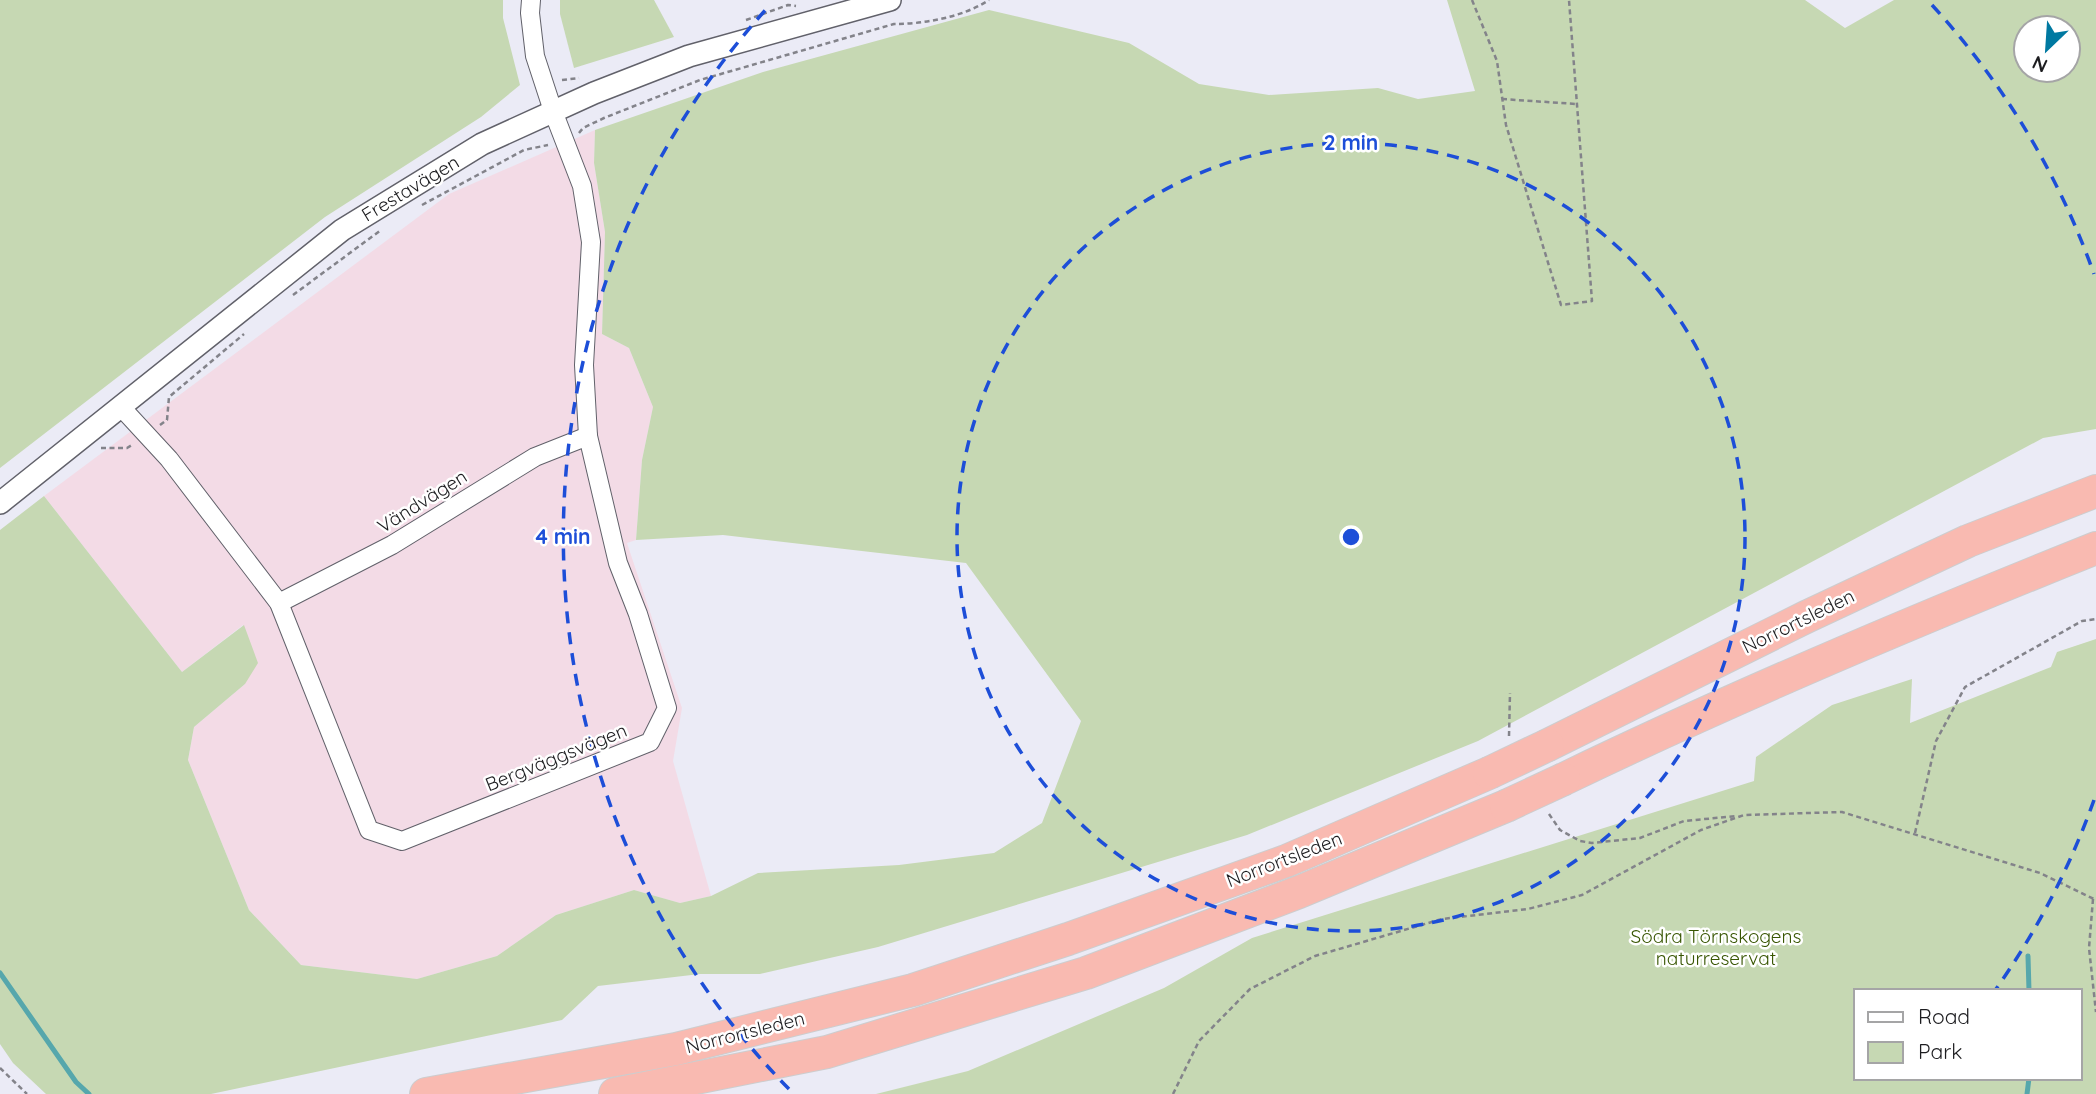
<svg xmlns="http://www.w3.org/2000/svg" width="2096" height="1094" font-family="Quicksand,sans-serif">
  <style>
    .industrial { fill: #f3dbe6 }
    .green { fill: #c6d8b3; fill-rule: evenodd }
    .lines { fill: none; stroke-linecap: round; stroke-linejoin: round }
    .stream { stroke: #56a7ac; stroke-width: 5 }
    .minor-casing { stroke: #61616a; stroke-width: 20 }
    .tertiary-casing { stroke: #61616a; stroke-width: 24 }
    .motorway-casing { stroke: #cdcdce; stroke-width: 34 }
    .path { stroke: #83838a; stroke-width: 2.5; stroke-dasharray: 5 3.5; stroke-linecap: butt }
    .minor { stroke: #fff; stroke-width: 18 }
    .tertiary { stroke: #fff; stroke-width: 21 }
    .motorway { stroke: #f9bab1; stroke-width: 32 }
    .motorway-bridge-casing { stroke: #cdcdce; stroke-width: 34; stroke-linecap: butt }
    .motorway-bridge { stroke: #f9bab1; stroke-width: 32 }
    .ring { fill: none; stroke: #1d4ed8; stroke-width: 3.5; stroke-dasharray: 12 9 }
    .labels { text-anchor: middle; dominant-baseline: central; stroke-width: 5; stroke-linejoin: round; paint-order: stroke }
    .street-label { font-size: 19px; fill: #1d1d20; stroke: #fff }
    .park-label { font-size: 19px; fill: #385602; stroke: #fff }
    .centre { fill: #1d4ed8; stroke: #fff; stroke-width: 3.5 }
    .ring-label { font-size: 21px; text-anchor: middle; font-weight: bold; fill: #1d4ed8; stroke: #fff; stroke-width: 5; stroke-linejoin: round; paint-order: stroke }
  </style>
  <rect width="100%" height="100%" fill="#ebebf6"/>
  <!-- industrial -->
  <path class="industrial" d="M 595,130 L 594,163 L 605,232 L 602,334 L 629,348 L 653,407 L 642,460 L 636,540 L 627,543 L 682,708 L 673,761 L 711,896 L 680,903 L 634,890 L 556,915 L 497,956 L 417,979 L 301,965 L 249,910 L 188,760 L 194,727 L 245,684 L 243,625 L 182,672 L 44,496 L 449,194 Z"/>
  <!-- green -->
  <g class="green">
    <path d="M 0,0 L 503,0 L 503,18 L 520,85 L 481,117 L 325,217 L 0,468 Z"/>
    <path d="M 560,0 L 654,0 L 674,37 L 574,68 L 560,14 Z"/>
    <path d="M 1447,0 L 1805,0 L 1845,28 L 1894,0 L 2096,0 L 2096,429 L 2043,438 L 1478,741 L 1247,835 L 878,947 L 760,974 L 700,974 L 598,986 L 562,1020 L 211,1094 L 46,1094 L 13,1063 L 0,1044 L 0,530 L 44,496 L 182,672 L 244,625 L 258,663 L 245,684 L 194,727 L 188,760 L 249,910 L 301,965 L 417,979 L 497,956 L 556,915 L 634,890 L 680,903 L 711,896 L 758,873 L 899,865 L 994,853 L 1042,823 L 1081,721 L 966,563 L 723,535 L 636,540 L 642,460 L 653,407 L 629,348 L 602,334 L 605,232 L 594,163 L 595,130 L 763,72 L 989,10 L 1129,43 L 1199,84 L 1269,95 L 1378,88 L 1418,99 L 1475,91 ZM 2026,28 L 2068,28 L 2068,70 L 2026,70 Z"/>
    <path d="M 2096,639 L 2096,1094 L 876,1094 L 968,1071 L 1164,988 L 1252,938 L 1754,781 L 1756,757 L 1832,705 L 1912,679 L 1910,723 L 2051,667 L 2057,652 ZM 1856,991 L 2080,991 L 2080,1078 L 1856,1078 Z"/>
  </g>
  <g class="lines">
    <!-- stream -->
    <g class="stream">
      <path d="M 2028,956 L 2029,991"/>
      <path d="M 0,973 L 76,1082 L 89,1094"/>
      <path d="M 2027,1094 L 2029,1078"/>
    </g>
    <defs>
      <g id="minor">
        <path d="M 121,407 L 169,459 L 279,603 L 369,830 L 402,841 L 650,742 L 667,708 L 638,614 L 618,563 L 588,436 L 584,365 L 591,242 L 582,186 L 553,111 L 535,56 L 530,13 L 531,0"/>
        <path d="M 279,603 L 392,545 L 535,457 L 588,436"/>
      </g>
      <path id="tertiary" d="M 0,503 L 342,230 L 482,144 L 594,93 L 689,56 L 890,0"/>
      <g id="motorway">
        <path d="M 1548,745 L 1806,617 L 1968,541 L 2096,491"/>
        <path d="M 1564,779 C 1738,695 1916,620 2096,548"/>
        <path d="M 426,1094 L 676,1049 L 913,990 L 1068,939 L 1286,861 L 1489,773"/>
        <path d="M 615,1094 L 827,1052 L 1086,973 L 1299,892 L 1506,806"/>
      </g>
    </defs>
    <!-- minor casing -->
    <use href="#minor" class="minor-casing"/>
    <!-- tertiary casing -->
    <use href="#tertiary" class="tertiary-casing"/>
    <!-- motorway casing -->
    <use href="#motorway" class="motorway-casing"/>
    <!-- path -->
    <g class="path">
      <path d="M 1472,0 L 1497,61 L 1506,125 L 1561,305 L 1592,301 L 1569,0"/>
      <path d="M 746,20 L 788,5 L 796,6"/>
      <path d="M 562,80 L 579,78"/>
      <path d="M 1502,99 L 1576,104"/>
      <path d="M 579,133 L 583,128 L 604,118 L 700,80 L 894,24 C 925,24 963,17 989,0"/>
      <path d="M 422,205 L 524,150 L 548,145"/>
      <path d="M 293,295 L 381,230"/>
      <path d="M 160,425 L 167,420 L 169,397 L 244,334"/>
      <path d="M 101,448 L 127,448 L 132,445"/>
      <path d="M 1509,736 L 1510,693"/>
      <path d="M 1549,814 L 1560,830 L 1580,841 L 1592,843 L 1640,838 L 1684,821 L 1737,816"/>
      <path d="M 1915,833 L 1936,741 L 1965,687 L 2082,621 L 2096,619"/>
      <path d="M 2093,899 L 2089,948 L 2096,1012"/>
      <path d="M 0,1068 L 27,1094"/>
      <path d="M 1173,1094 L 1199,1041 L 1250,989 L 1315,956 L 1442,919 L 1528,909 L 1582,895 L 1701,830 L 1744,815 L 1842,812 L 2040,873 L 2096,900"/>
    </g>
    <!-- minor -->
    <use href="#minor" class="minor"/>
    <!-- tertiary -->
    <use href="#tertiary" class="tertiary"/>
    <!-- motorway -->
    <use href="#motorway" class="motorway"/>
    <defs>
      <g id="motorway-bridge">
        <path d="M 1489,773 L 1548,745"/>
        <path d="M 1506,806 L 1564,779"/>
      </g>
    </defs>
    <!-- motorway-bridge casing -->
    <use href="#motorway-bridge" class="motorway-bridge-casing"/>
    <!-- motorway-bridge -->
    <use href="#motorway-bridge" class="motorway-bridge"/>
  </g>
  <!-- distance rings -->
  <g class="ring">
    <circle cx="1351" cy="537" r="394"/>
    <path d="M2094 800A788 788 0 0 1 1996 989M789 1089A788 788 0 0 1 770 5M1932 5A788 788 0 0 1 2094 274"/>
  </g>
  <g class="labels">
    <!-- street labels -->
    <g class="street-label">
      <text transform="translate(410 188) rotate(-31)">Frestavägen</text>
      <text transform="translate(422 501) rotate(-32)">Vändvägen</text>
      <text transform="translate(1798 621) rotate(-26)">Norrortsleden</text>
      <text transform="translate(556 757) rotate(-22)">Bergväggsvägen</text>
      <text transform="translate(1284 859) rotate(-21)">Norrortsleden</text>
      <text transform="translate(745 1032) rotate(-14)">Norrortsleden</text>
    </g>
    <!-- park labels -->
    <g class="park-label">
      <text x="1716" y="936">Södra Törnskogens<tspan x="1716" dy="22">naturreservat</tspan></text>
    </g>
  </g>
  <circle cx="1351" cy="537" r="10" class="centre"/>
  <g class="ring-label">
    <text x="1351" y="150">2 min</text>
    <text x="563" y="544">4 min</text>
  </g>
  <!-- legend -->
  <rect x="1854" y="989" width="228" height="91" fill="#ffffff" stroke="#a5a5a6" stroke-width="2"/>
  <rect x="1868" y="1012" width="35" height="10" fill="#ffffff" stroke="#a5a5a6" stroke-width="2"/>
  <text x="1918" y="1024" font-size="21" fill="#1d1d20">Road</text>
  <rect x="1868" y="1042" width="35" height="21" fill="#c6d8b3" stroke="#a5a5a6" stroke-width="2"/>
  <text x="1918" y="1059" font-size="21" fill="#1d1d20">Park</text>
  <!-- north arrow -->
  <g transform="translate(2047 49) rotate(205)"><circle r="33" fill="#ffffff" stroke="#a5a5a6" stroke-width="2"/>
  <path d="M0-5L12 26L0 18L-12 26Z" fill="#0079a1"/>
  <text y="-10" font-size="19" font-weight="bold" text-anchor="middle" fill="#1d1d20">N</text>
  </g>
</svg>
